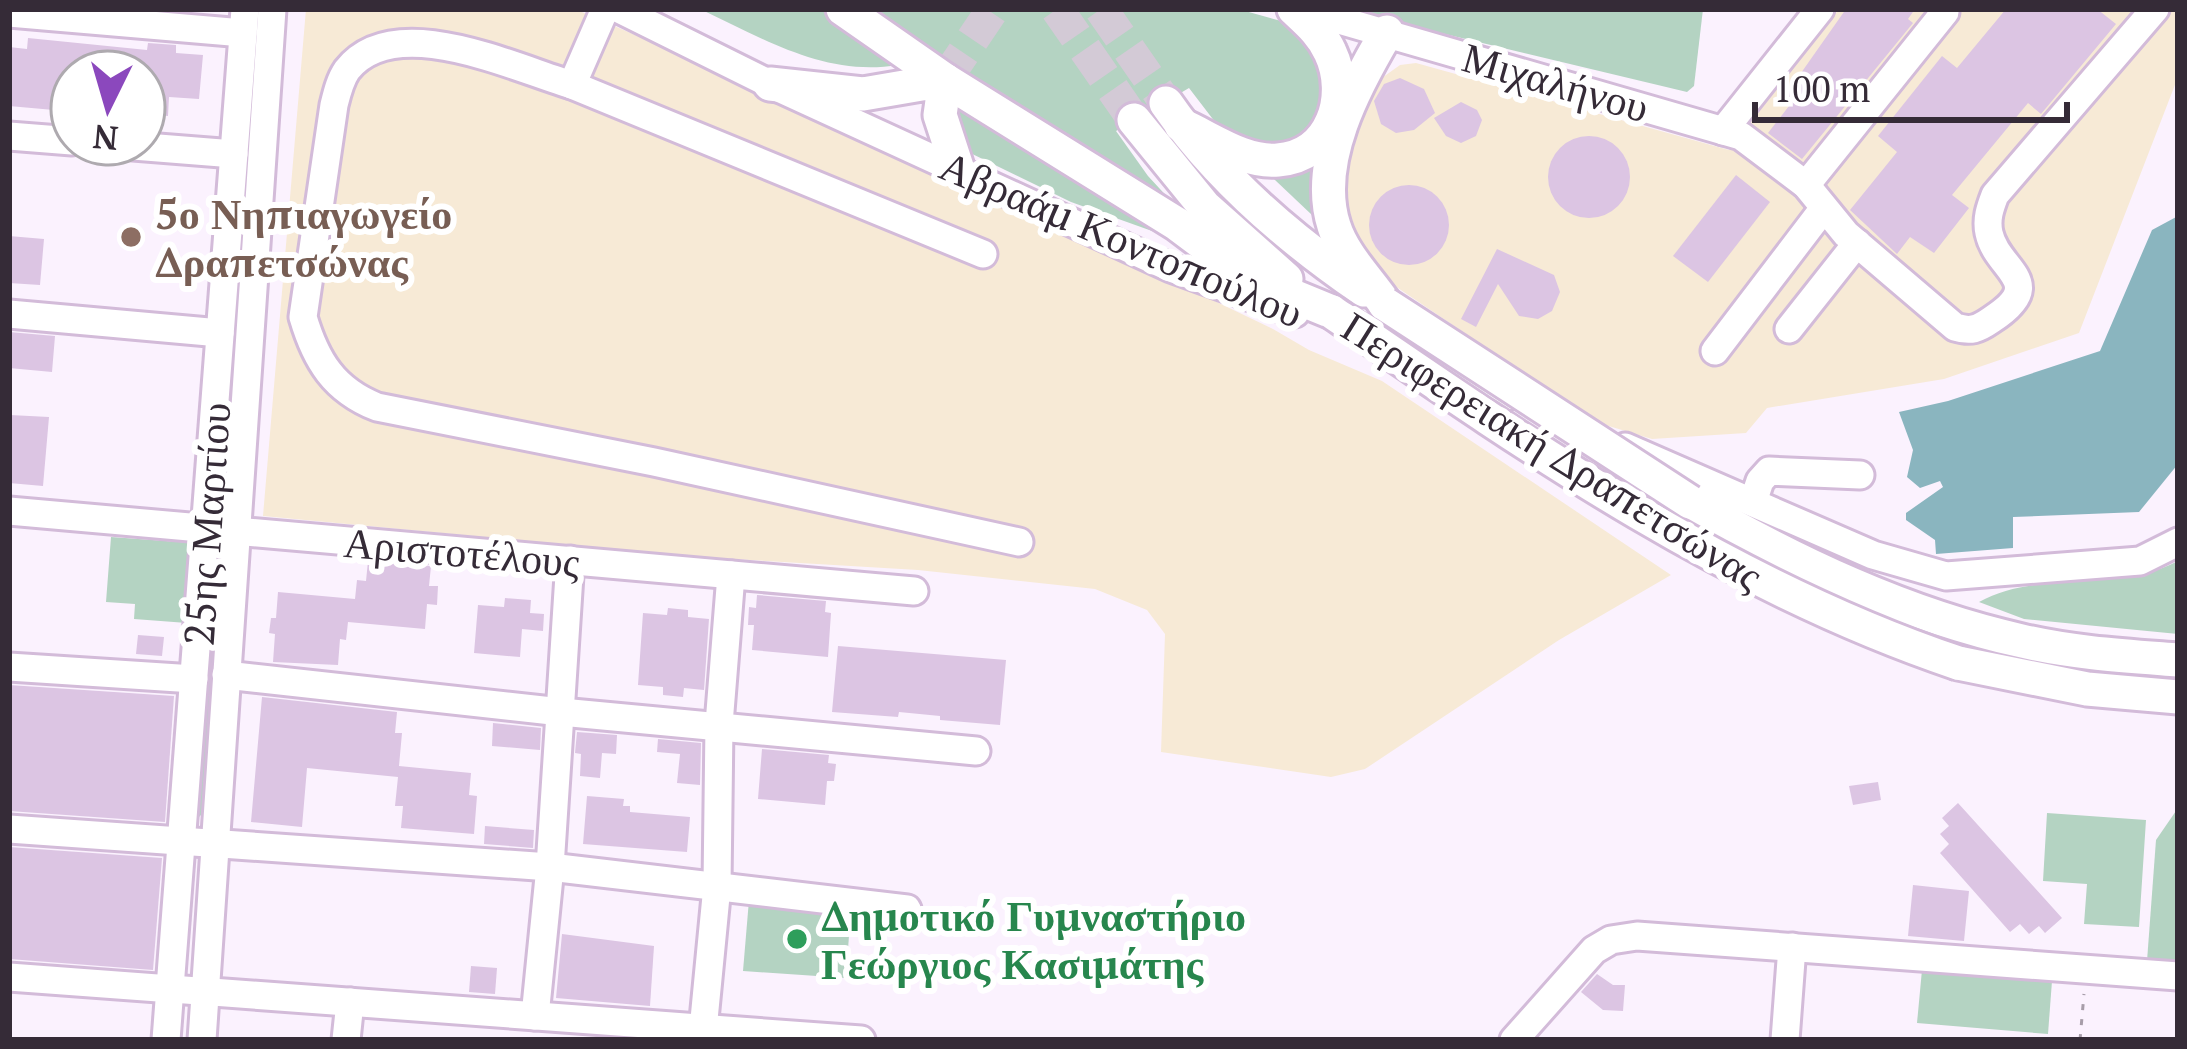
<svg xmlns="http://www.w3.org/2000/svg" width="2187" height="1049" font-family="'PT Serif',serif">
  <style>
    .industrial { fill: #f7ead6 }
    .green { fill: #b4d3c2 }
    .water { fill: #8ab5bf }
    .building { fill: #dcc5e3 }
    .lines { fill: none; stroke-linecap: round; stroke-linejoin: round }
    .major-tunnel { stroke: #d3cad6; stroke-width: 33; stroke-dasharray: 33 16; stroke-linecap: butt }
    .minor-casing { stroke: #d3bbd9; stroke-width: 33 }
    .major-casing { stroke: #d3bbd9; stroke-width: 39 }
    .path { stroke: #a79da9; stroke-width: 3; stroke-dasharray: 6 9; stroke-linecap: butt }
    .minor { stroke: #fff; stroke-width: 27 }
    .major { stroke: #fff; stroke-width: 33 }
    .major-bridge-casing { stroke: #d3bbd9; stroke-width: 39; stroke-linecap: butt }
    .major-bridge { stroke: #fff; stroke-width: 33 }
    .education-dot { fill: #8d6e63; stroke: #fff; stroke-width: 4.5 }
    .leisure-dot { fill: #2e9e5b; stroke: #fff; stroke-width: 4.5 }
    .labels { text-anchor: middle; dominant-baseline: central; stroke-width: 12; stroke-linejoin: round; paint-order: stroke }
    .street-label { font-size: 42px; fill: #352b37; stroke: #fff }
    .education-label { font-size: 42px; font-weight: bold; fill: #785e54; stroke: #fff; text-anchor: start }
    .leisure-label { font-size: 42px; font-weight: bold; fill: #27864d; stroke: #fff; text-anchor: start }
  </style>
  <rect width="100%" height="100%" fill="#fbf2fe"/>
  <!-- industrial -->
  <g class="industrial">
    <path d="M 306,9 L 575,9 L 737,79 L 1117,254 L 1273,329 L 1309,350 L 1382,381 L 1671,575 L 1559,640 L 1365,769 L 1331,777 L 1161,752 L 1165,634 L 1147,610 L 1095,589 L 918,570 L 683,556 L 263,516 Z"/>
    <path d="M 1839,9 L 2178,9 L 2178,77 L 2079,333 L 1944,379 L 1767,408 L 1746,433 L 1652,439 L 1602,424 L 1558,396 L 1389,282 L 1348,235 L 1343,181 L 1363,104 L 1372,85 L 1400,65 L 1416,63 L 1729,150 Z"/>
  </g>
  <!-- green -->
  <g class="green">
    <path d="M 700,9 L 836,9 L 898,65 C 825,77 764,39 700,9 Z"/>
    <path d="M 855,9 L 1238,9 L 1292,24 L 1316,45 L 1326,102 L 1308,132 L 1280,150 L 1225,135 L 1189,88 L 1116,131 L 1148,176 L 1184,215 Z"/>
    <path d="M 1341,9 L 1703,9 L 1694,86 L 1687,92 Z"/>
    <path d="M 955,103 L 1166,236 L 1071,202 L 962,149 Z"/>
    <path d="M 1320,161 L 1331,233 L 1258,164 Z"/>
    <path d="M 111,537 L 193,543 L 187,623 L 134,619 L 135,604 L 106,602 Z"/>
    <path d="M 214,552 L 222,561 L 205,811 L 196,820 Z"/>
    <path d="M 2178,561 L 2178,634 L 2024,619 L 1979,602 C 2039,569 2117,593 2178,561 Z"/>
    <path d="M 2178,808 L 2178,964 L 2147,961 L 2156,840 Z"/>
    <path d="M 2047,813 L 2146,820 L 2139,927 L 2084,924 L 2087,884 L 2043,881 Z"/>
    <path d="M 749,900 L 851,907 L 846,978 L 743,971 Z"/>
    <path d="M 1922,970 L 2052,981 L 2048,1034 L 1917,1023 Z"/>
  </g>
  <!-- water -->
  <path class="water" d="M 2178,216 L 2178,464 L 2139,512 L 2013,517 L 2013,548 L 1936,554 L 1935,540 L 1906,520 L 1906,513 L 1943,487 L 1940,481 L 1920,488 L 1907,477 L 1913,450 L 1899,412 L 1948,401 L 2100,351 L 2152,230 Z"/>
  <!-- building -->
  <g class="building">
    <path d="M 1846,9 L 1915,9 L 1908,19 L 1913,23 L 1802,159 L 1768,133 L 1789,106 L 1782,100 Z"/>
    <path d="M 2006,9 L 2097,9 L 2116,24 L 2041,114 L 2028,103 L 1952,195 L 1969,208 L 1934,253 L 1910,237 L 1897,254 L 1850,210 L 1897,152 L 1878,136 L 1942,56 L 1957,68 Z"/>
    <path d="M 28,38 L 147,50 L 148,43 L 176,45 L 176,53 L 203,55 L 199,99 L 169,97 L 168,116 L 144,114 L 146,72 L 69,72 L 65,111 L 9,106 L 9,47 L 27,49 Z"/>
    <path d="M 1400,78 L 1424,89 L 1435,113 L 1414,130 L 1396,133 L 1381,124 L 1374,101 L 1384,84 Z"/>
    <path d="M 1461,102 L 1477,110 L 1482,120 L 1476,136 L 1461,143 L 1446,136 L 1434,118 Z"/>
    <circle cx="1589" cy="177" r="41"/>
    <path d="M 1736,175 L 1770,202 L 1708,282 L 1673,256 Z"/>
    <circle cx="1409" cy="225" r="40"/>
    <path d="M 9,236 L 44,239 L 40,285 L 9,283 Z"/>
    <path d="M 1497,249 L 1554,275 L 1560,292 L 1552,311 L 1538,319 L 1519,316 L 1498,284 L 1476,327 L 1461,319 Z"/>
    <path d="M 9,332 L 55,336 L 52,372 L 9,368 Z"/>
    <path d="M 10,415 L 49,417 L 43,486 L 9,483 Z"/>
    <path d="M 368,561 L 431,566 L 429,586 L 438,586 L 437,605 L 427,604 L 425,629 L 348,622 L 346,640 L 340,639 L 338,665 L 273,662 L 275,634 L 269,633 L 271,618 L 276,618 L 278,592 L 355,599 L 357,580 L 366,581 Z"/>
    <path d="M 757,595 L 826,601 L 825,612 L 831,613 L 828,657 L 752,650 L 754,625 L 748,625 L 749,607 L 756,608 Z"/>
    <path d="M 505,598 L 531,600 L 530,613 L 544,614 L 543,631 L 522,629 L 520,657 L 474,653 L 478,605 L 504,607 Z"/>
    <path d="M 668,608 L 688,610 L 688,617 L 709,619 L 704,690 L 684,688 L 683,697 L 663,695 L 663,687 L 638,685 L 643,613 L 667,615 Z"/>
    <path d="M 138,635 L 164,637 L 162,656 L 136,654 Z"/>
    <path d="M 838,646 L 1006,660 L 1000,725 L 940,720 L 940,716 L 899,712 L 898,717 L 832,712 Z"/>
    <path d="M 9,685 L 174,696 L 165,822 L 9,811 Z"/>
    <path d="M 262,697 L 397,712 L 395,733 L 402,733 L 399,766 L 471,773 L 469,795 L 477,796 L 474,834 L 401,828 L 403,806 L 395,806 L 398,777 L 307,768 L 302,827 L 251,822 Z"/>
    <path d="M 493,723 L 541,728 L 540,750 L 492,746 Z"/>
    <path d="M 577,732 L 617,735 L 616,754 L 602,753 L 600,778 L 580,776 L 581,754 L 575,753 Z"/>
    <path d="M 658,739 L 701,743 L 700,785 L 677,783 L 680,754 L 657,752 Z"/>
    <path d="M 762,749 L 829,755 L 828,763 L 836,764 L 834,781 L 827,781 L 825,805 L 758,799 Z"/>
    <path d="M 1878,782 L 1881,800 L 1853,805 L 1849,786 Z"/>
    <path d="M 587,796 L 624,799 L 623,806 L 630,806 L 630,812 L 690,817 L 687,852 L 583,844 Z"/>
    <path d="M 1958,803 L 2062,918 L 2045,933 L 2039,926 L 2029,934 L 2020,924 L 2010,932 L 1940,853 L 1949,844 L 1940,834 L 1949,826 L 1942,818 Z"/>
    <path d="M 485,826 L 534,830 L 533,848 L 484,844 Z"/>
    <path d="M 9,847 L 162,858 L 153,970 L 9,959 Z"/>
    <path d="M 1913,885 L 1969,891 L 1964,941 L 1908,936 Z"/>
    <path d="M 562,934 L 654,946 L 650,1006 L 556,998 Z"/>
    <path d="M 471,966 L 497,968 L 495,994 L 469,992 Z"/>
    <path d="M 1597,974 L 1613,985 L 1625,985 L 1623,1011 L 1603,1010 L 1581,992 Z"/>
  </g>
  <g class="lines">
    <!-- major-tunnel -->
    <g class="major-tunnel">
      <path d="M 1057,9 L 1134,120"/>
      <path d="M 1101,9 L 1166,103"/>
      <path d="M 945,80 L 993,9"/>
    </g>
    <defs>
      <g id="minor">
        <path d="M 605,9 L 572,85 L 983,254"/>
        <path d="M 619,9 L 770,84 L 1171,268 L 1295,313"/>
        <path d="M 1301,9 L 1741,136 L 1806,185 L 1846,234 L 1955,327 C 1971,332 1978,329 1991,320 C 2050,282 1997,271 1989,233 C 1986,219 1990,208 1995,195 L 2155,9"/>
        <path d="M 9,13 L 243,33"/>
        <path d="M 572,85 C 512,67 394,10 347,70 C 340,80 337,93 334,105 L 303,317 C 316,361 334,390 377,407 L 654,462 L 1019,542"/>
        <path d="M 1723,131 L 1820,9"/>
        <path d="M 9,136 L 72,141"/>
        <path d="M 108,144 L 234,154"/>
        <path d="M 1806,185 L 1945,12"/>
        <path d="M 9,314 L 220,333"/>
        <path d="M 1789,329 L 1857,243"/>
        <path d="M 1715,351 L 1824,208"/>
        <path d="M 1416,358 L 1507,396"/>
        <path d="M 1625,447 L 1873,555 L 1946,576 L 2140,561 L 2178,542"/>
        <path d="M 1753,502 L 1760,481 L 1769,471 L 1860,475"/>
        <path d="M 9,511 L 914,591"/>
        <path d="M 9,667 L 194,679"/>
        <path d="M 226,675 L 561,712 L 976,751"/>
        <path d="M 9,829 L 550,867 L 907,909"/>
        <path d="M 9,977 L 861,1040"/>
        <path d="M 535,1016 L 550,867 L 570,560"/>
        <path d="M 166,1040 L 245,9"/>
        <path d="M 202,1040 L 272,9"/>
        <path d="M 346,1040 L 350,1002"/>
        <path d="M 702,1040 L 717,886 L 719,724 L 731,575"/>
        <path d="M 1514,1040 L 1594,950 L 1611,940 L 1637,936 L 2178,976"/>
        <path d="M 1785,1040 L 1792,947"/>
      </g>
      <g id="major">
        <path d="M 843,9 L 945,80 L 1177,224 L 1249,278 L 1332,312"/>
        <path d="M 770,84 L 863,94 L 945,80 L 940,115 L 957,167"/>
        <path d="M 1166,103 C 1218,178 1288,238 1364,290"/>
        <path d="M 1134,120 L 1204,206 L 1286,279"/>
        <path d="M 1181,125 C 1211,138 1244,163 1278,160 C 1332,156 1351,96 1330,52 C 1322,34 1309,23 1294,9"/>
        <path d="M 1385,304 C 1368,279 1343,255 1334,226 C 1313,162 1356,84 1387,32"/>
        <path d="M 1690,502 C 1794,562 1905,615 2022,641 C 2073,653 2126,656 2178,660"/>
        <path d="M 1958,663 L 2087,689 L 2178,697"/>
      </g>
    </defs>
    <!-- minor casing -->
    <use href="#minor" class="minor-casing"/>
    <!-- major casing -->
    <use href="#major" class="major-casing"/>
    <!-- path -->
    <path class="path" d="M 2080,1040 L 2084,994"/>
    <!-- minor -->
    <use href="#minor" class="minor"/>
    <!-- major -->
    <use href="#major" class="major"/>
    <defs>
      <g id="major-bridge">
        <path d="M 1385,304 L 1690,502"/>
        <path d="M 1332,312 C 1530,448 1729,586 1958,663"/>
      </g>
    </defs>
    <!-- major-bridge casing -->
    <use href="#major-bridge" class="major-bridge-casing"/>
    <!-- major-bridge -->
    <use href="#major-bridge" class="major-bridge"/>
  </g>
  <!-- markers -->
  <circle class="education-dot" cx="131" cy="237" r="12"/>
  <circle class="leisure-dot" cx="797" cy="939" r="12"/>
  <g class="labels">
    <!-- street labels -->
    <g class="street-label">
      <text transform="translate(1556 81) rotate(16)">Μιχαλήνου</text>
      <text transform="translate(1122 238) rotate(23)">Αβραάμ Κοντοπούλου</text>
      <text transform="translate(1553 450) rotate(32)">Περιφερειακή Δραπετσώνας</text>
      <text transform="translate(206 524) rotate(-86)">25ης Μαρτίου</text>
      <text transform="translate(462 551) rotate(5)">Αριστοτέλους</text>
    </g>
    <!-- education labels -->
    <g class="education-label">
      <text x="155" y="213">5ο Νηπιαγωγείο<tspan x="155" dy="48">Δραπετσώνας</tspan></text>
    </g>
    <!-- leisure labels -->
    <g class="leisure-label">
      <text x="821" y="915">Δημοτικό Γυμναστήριο<tspan x="821" dy="48">Γεώργιος Κασιμάτης</tspan></text>
    </g>
  </g>
  <!-- border -->
  <rect width="2187" height="1049" fill="none" stroke="#352b37" stroke-width="24"/>
  <!-- north arrow -->
  <g transform="translate(108 108) rotate(185)"><circle r="57" fill="#ffffff" stroke="#aeaaaf" stroke-width="3"/>
  <path d="M0-9L21 45L0 30L-21 45Z" fill="#8b48bd"/>
  <text y="-18" font-size="33" font-weight="bold" text-anchor="middle" fill="#352b37">N</text>
  </g>
  <!-- scale -->
  <path d="M1755 102v18h312v-18" fill="none" stroke="#352b37" stroke-width="6"/>
  <text x="1773" y="102" font-size="36" fill="#352b37" stroke="#ffffff" stroke-width="9" paint-order="stroke">100 m</text>
</svg>
